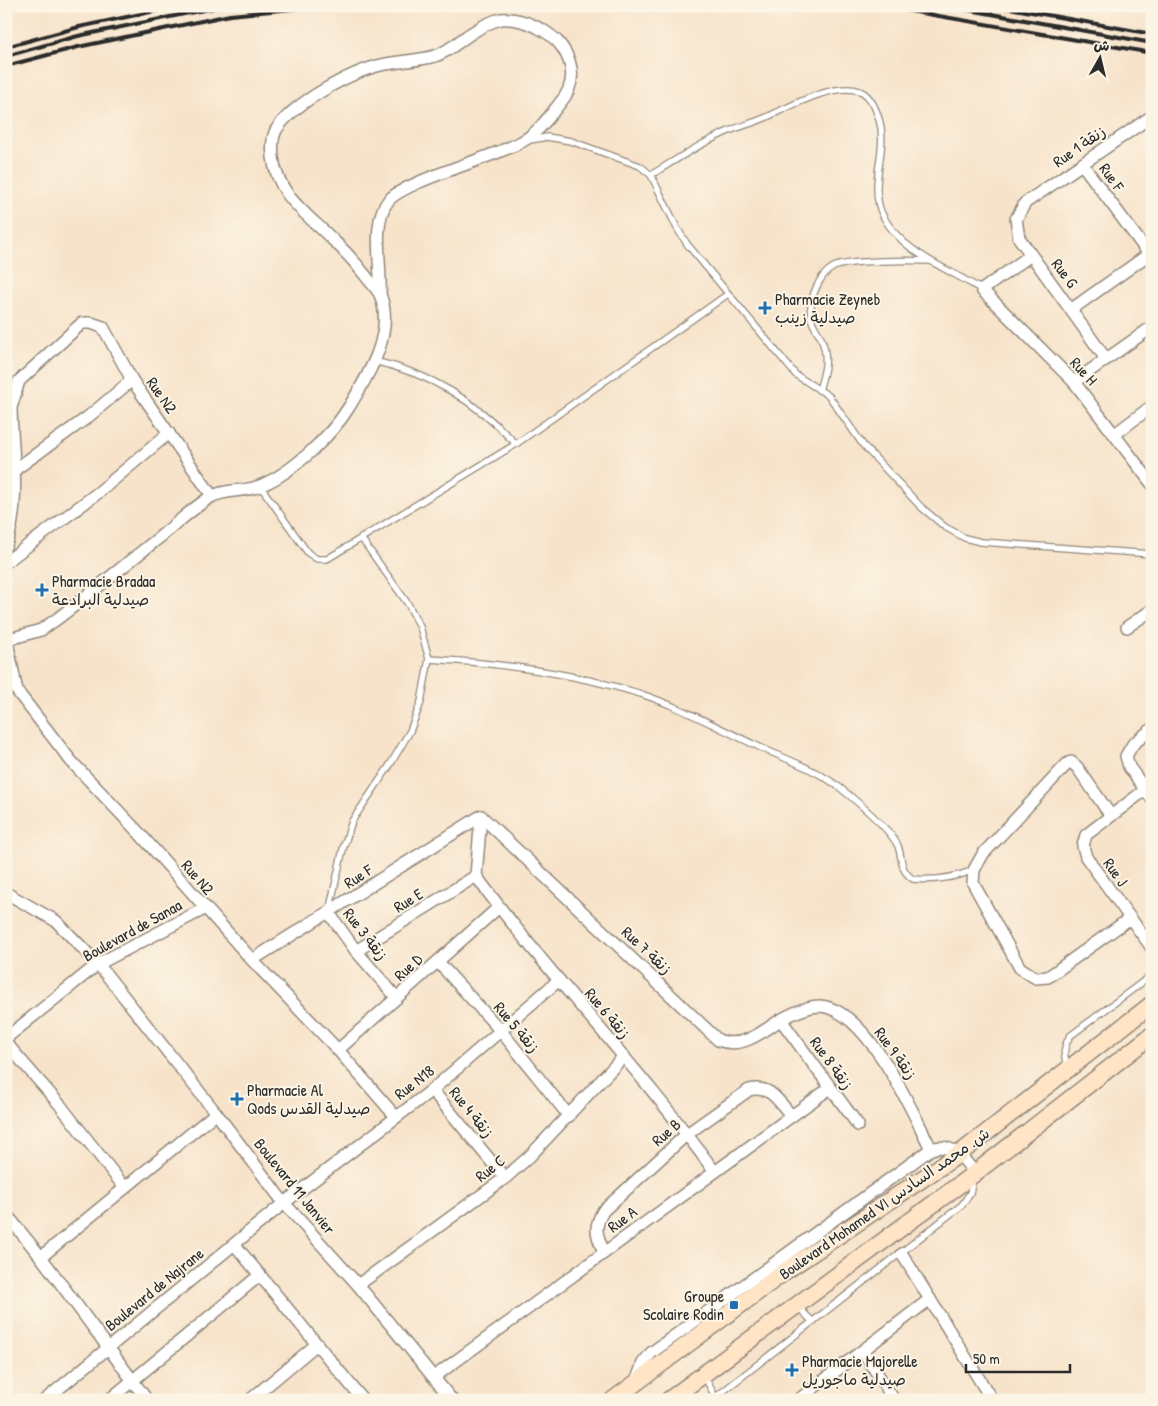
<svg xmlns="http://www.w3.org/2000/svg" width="1158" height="1406" font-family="'Patrick Hand','Playpen Sans Arabic',sans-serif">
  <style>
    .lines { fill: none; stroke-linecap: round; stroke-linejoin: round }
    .lane-casing { stroke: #91877a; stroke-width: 8 }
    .street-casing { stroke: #91877a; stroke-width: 14 }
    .secondary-casing { stroke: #91877a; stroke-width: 19 }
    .lane { stroke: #fff; stroke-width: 5.5 }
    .street { stroke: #fff; stroke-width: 11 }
    .secondary { stroke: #ffe4c6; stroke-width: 16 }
    .rail { stroke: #2b2b2b; stroke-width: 4 }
    .poi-dot { fill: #1f6fb2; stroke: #fcf5e5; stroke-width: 2 }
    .labels { text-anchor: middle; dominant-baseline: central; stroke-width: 4; stroke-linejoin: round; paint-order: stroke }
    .street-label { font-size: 16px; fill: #2b2b2b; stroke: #fcf5e5 }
    .poi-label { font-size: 16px; fill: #2b2b2b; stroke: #fcf5e5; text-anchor: start }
  </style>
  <rect width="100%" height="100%" fill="#fcf5e5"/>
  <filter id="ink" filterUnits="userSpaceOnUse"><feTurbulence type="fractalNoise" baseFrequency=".02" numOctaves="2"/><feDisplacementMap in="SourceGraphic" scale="10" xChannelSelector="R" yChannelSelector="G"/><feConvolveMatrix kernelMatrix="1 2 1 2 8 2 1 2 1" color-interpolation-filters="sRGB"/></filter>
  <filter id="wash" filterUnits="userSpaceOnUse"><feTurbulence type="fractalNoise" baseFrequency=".0096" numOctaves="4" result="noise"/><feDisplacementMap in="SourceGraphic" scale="20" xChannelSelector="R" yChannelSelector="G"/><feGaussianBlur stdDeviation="1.12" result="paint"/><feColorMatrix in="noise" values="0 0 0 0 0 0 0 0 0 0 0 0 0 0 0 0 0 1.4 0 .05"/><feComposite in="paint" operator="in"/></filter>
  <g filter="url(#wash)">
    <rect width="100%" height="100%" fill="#f7e3ca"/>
  </g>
  <g filter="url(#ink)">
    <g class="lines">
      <defs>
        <g id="lane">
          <path d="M 530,140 L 547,137 L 571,141 L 640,166 L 651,175 L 677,228 L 687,244 L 796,375 L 829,396 L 863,445 L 921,507 L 945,527 L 965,538 L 981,542 L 1152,554"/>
          <path d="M 651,175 C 677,159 706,140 734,129 C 745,125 756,122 767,117 C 789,107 834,82 860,91 C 870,95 876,109 879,119 C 889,151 867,184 883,216 C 903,254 948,268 982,290"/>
          <path d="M 374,361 C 432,374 475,401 516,444"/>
          <path d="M 819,390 C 825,371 829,357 821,338 C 818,331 812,325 811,317 C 809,300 818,275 834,267 C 849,260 911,260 929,261"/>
          <path d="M 261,487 L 308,553 L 317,559 L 327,559 L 516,444 L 728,294"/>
          <path d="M 429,659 C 500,663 573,673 641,694 C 680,707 717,727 755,745 C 783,758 814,768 839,787 C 854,799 890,829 898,846 C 903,859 899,870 913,879 C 934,881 954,878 974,870"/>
          <path d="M 329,912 L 343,849 L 352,821 L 390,765 L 410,731 L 421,702 L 429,659 L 420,627 L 408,604 L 361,538"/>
          <path d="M 1068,1067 C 1063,1055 1063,1048 1070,1036 L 1152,975"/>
          <path d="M 797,1306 L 813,1322"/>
          <path d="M 704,1375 L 715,1397"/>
          <path d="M 712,1400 L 962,1205 L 970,1193 L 973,1179"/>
        </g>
        <g id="street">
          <path d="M 1082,164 L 1152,258"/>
          <path d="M 1031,255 L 982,290 L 1074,382 L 1152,484"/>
          <path d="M 1072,309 L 1152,252"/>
          <path d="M 1106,359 L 1019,238 L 1016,219 L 1025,203 L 1152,116"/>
          <path d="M 1074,382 L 1152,327"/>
          <path d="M 1115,434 L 1152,406"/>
          <path d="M 13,471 L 88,417 L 132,380"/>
          <path d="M 6,545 C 21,503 12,453 11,408 L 19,381 L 82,323 L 91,323 L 103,327 L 132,380 L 212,496"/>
          <path d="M 6,562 L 99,492 L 169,433"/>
          <path d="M 1127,627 L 1152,610"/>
          <path d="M 6,637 L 17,691 L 71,761 L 140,834 L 252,960 L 338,1050 L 396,1117"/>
          <path d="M 6,640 L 41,630 L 57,619 C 92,592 126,564 160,537 C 176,524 192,509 209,498 C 225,488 246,493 262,485 C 293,472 332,435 349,407 C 368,376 394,334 381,297 C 378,289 370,282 365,275 C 355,262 344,250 332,239 C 307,214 277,195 273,157 C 272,148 272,138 276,130 C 293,103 351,72 381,65 C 398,61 418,61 435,56 C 448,52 459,41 470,34 C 479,28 491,21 501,19 C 522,17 551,31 562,47 C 575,66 575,86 560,103 C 549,117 537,134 521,142 C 493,158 404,181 388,201 C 371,222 382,268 380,295"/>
          <path d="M 1152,729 L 1133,744 L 1126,756 L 1129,767 L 1152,799"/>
          <path d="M 1145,790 L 1086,835 L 1083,846 L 1086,857 L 1152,948"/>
          <path d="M 481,816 L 718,1040 C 740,1049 760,1034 777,1022 C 789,1015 806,1006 820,1006 C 867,1009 913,1112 931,1149"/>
          <path d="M 1111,816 L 1077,767 L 1071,762 L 1067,764 L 983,854 L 974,870 L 973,883 L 1020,968 L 1036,978 L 1048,977 L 1129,919"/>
          <path d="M 476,876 C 551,978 640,1068 714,1171"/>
          <path d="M 476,876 L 481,816"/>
          <path d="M 6,893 L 56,921 L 98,964 L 216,1113 L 284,1203 L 358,1285 L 452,1400"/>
          <path d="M 329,913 L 356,951 L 397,998"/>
          <path d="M 356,951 L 476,876"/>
          <path d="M 252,960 L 481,816"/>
          <path d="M 438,962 L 501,1031 L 569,1116"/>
          <path d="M 781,1020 L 858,1125"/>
          <path d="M 6,1038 L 98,964 L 204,909"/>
          <path d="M 6,1043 L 60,1105 L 125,1188"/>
          <path d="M 338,1050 L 499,907"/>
          <path d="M 432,1090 L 505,1178"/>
          <path d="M 6,1214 L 41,1257 L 147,1400"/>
          <path d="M 235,1245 L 363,1400"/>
          <path d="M 604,1253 C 597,1235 593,1229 603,1211 L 687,1134 L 749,1090 C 771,1085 777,1100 791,1115"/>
          <path d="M 902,1254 L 992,1400"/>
          <path d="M 41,1257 L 216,1113"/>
          <path d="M 358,1285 L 505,1178 L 530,1156 L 624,1056"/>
          <path d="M 863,1351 L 894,1400"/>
          <path d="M 434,1377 L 830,1088"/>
          <path d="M 636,1382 L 643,1363 L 651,1353 L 931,1149 C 952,1142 963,1158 975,1173"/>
          <path d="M 6,1398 L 7,1400"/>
          <path d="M 45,1400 L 284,1203 L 432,1090 L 559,980"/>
          <path d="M 109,1400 L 260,1275"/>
          <path d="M 250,1400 L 317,1344"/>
          <path d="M 798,1400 L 930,1299"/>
        </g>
        <g id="secondary">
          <path d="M 613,1400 L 787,1270 L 959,1154 L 1152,1004"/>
          <path d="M 669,1400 L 975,1173 L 1152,1035"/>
        </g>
      </defs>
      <!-- lane casing -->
      <use href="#lane" class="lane-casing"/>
      <!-- street casing -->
      <use href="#street" class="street-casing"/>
      <!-- secondary casing -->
      <use href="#secondary" class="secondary-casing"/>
      <!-- lane -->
      <use href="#lane" class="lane"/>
      <!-- street -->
      <use href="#street" class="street"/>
      <!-- secondary -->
      <use href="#secondary" class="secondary"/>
      <!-- rail -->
      <g class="rail">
        <path d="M 881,6 L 1152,53"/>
        <path d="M 947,6 L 1152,43"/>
        <path d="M 998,6 L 1152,34"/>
        <path d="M 6,47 L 79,27 L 179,6"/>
        <path d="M 6,56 L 78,36 L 223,6"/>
        <path d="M 6,66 L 78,47 L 230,15 L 324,6"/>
      </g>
    </g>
  </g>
  <!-- markers -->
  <g class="poi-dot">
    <path d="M762.5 300.5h5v5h5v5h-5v5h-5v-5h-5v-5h5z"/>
    <path d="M39.5 582.5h5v5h5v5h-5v5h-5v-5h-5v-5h5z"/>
    <path d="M234.5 1091.5h5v5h5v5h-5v5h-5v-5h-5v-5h5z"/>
    <rect x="729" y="1300" width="10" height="10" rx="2.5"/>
    <path d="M789.5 1362.5h5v5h5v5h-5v5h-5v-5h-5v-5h5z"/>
  </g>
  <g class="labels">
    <!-- street labels -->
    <g class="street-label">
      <text transform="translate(1079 146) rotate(-35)">Rue 1 زنقة</text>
      <text transform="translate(1112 177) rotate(54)">Rue F</text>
      <text transform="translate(1065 273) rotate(53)">Rue G</text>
      <text transform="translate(1084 371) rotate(48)">Rue H</text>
      <text transform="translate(162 395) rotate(55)">Rue N2</text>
      <text transform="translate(1116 872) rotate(55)">Rue J</text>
      <text transform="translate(358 876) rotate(-33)">Rue F</text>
      <text transform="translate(198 877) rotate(49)">Rue N2</text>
      <text transform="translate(408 900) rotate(-32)">Rue E</text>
      <text transform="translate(132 930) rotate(-29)">Boulevard de Sanaa</text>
      <text transform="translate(366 934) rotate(52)">Rue 3 زنقة</text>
      <text transform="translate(647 950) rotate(43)">Rue 7 زنقة</text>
      <text transform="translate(408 967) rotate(-42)">Rue D</text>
      <text transform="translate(608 1013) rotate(50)">Rue 6 زنقة</text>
      <text transform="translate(517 1027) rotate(50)">Rue 5 زنقة</text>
      <text transform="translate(896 1053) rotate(54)">Rue 9 زنقة</text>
      <text transform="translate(832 1063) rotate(54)">Rue 8 زنقة</text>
      <text transform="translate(414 1082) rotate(-38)">Rue N18</text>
      <text transform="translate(472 1112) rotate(51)">Rue 4 زنقة</text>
      <text transform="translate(666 1132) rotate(-41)">Rue B</text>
      <text transform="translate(490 1168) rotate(-38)">Rue C</text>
      <text transform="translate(295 1186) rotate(51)">Boulevard 11 Janvier</text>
      <text transform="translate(884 1203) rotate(-35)">Boulevard Mohamed VI ش. محمد السادس</text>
      <text transform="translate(622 1219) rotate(-37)">Rue A</text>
      <text transform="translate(154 1289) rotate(-39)">Boulevard de Najrane</text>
    </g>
    <!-- poi labels -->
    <g class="poi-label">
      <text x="775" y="299">Pharmacie Zeyneb<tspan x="775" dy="18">صيدلية زينب</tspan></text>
      <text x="52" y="581">Pharmacie Bradaa<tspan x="52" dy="18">صيدلية البرادعة</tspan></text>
      <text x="247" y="1090">Pharmacie Al<tspan x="247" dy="18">Qods صيدلية القدس</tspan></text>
      <text x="724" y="1296" text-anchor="end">Groupe<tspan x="724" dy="18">Scolaire Rodin</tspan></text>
      <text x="802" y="1361">Pharmacie Majorelle<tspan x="802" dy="18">صيدلية ماجوريل</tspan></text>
    </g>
  </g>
  <!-- margin -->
  <rect width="1158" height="1406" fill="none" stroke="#fcf5e5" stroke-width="25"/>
  <!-- north arrow -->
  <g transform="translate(1100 58) rotate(8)" stroke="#fcf5e5" stroke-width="4" paint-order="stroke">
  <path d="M0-4L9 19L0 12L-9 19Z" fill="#2b2b2b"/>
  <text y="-8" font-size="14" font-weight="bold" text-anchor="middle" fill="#2b2b2b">ش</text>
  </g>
  <!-- scale -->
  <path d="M966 1364v8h104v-8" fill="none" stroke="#2b2b2b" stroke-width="2.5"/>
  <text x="973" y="1364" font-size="15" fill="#2b2b2b" stroke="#fcf5e5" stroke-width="4" paint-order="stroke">50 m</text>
</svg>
